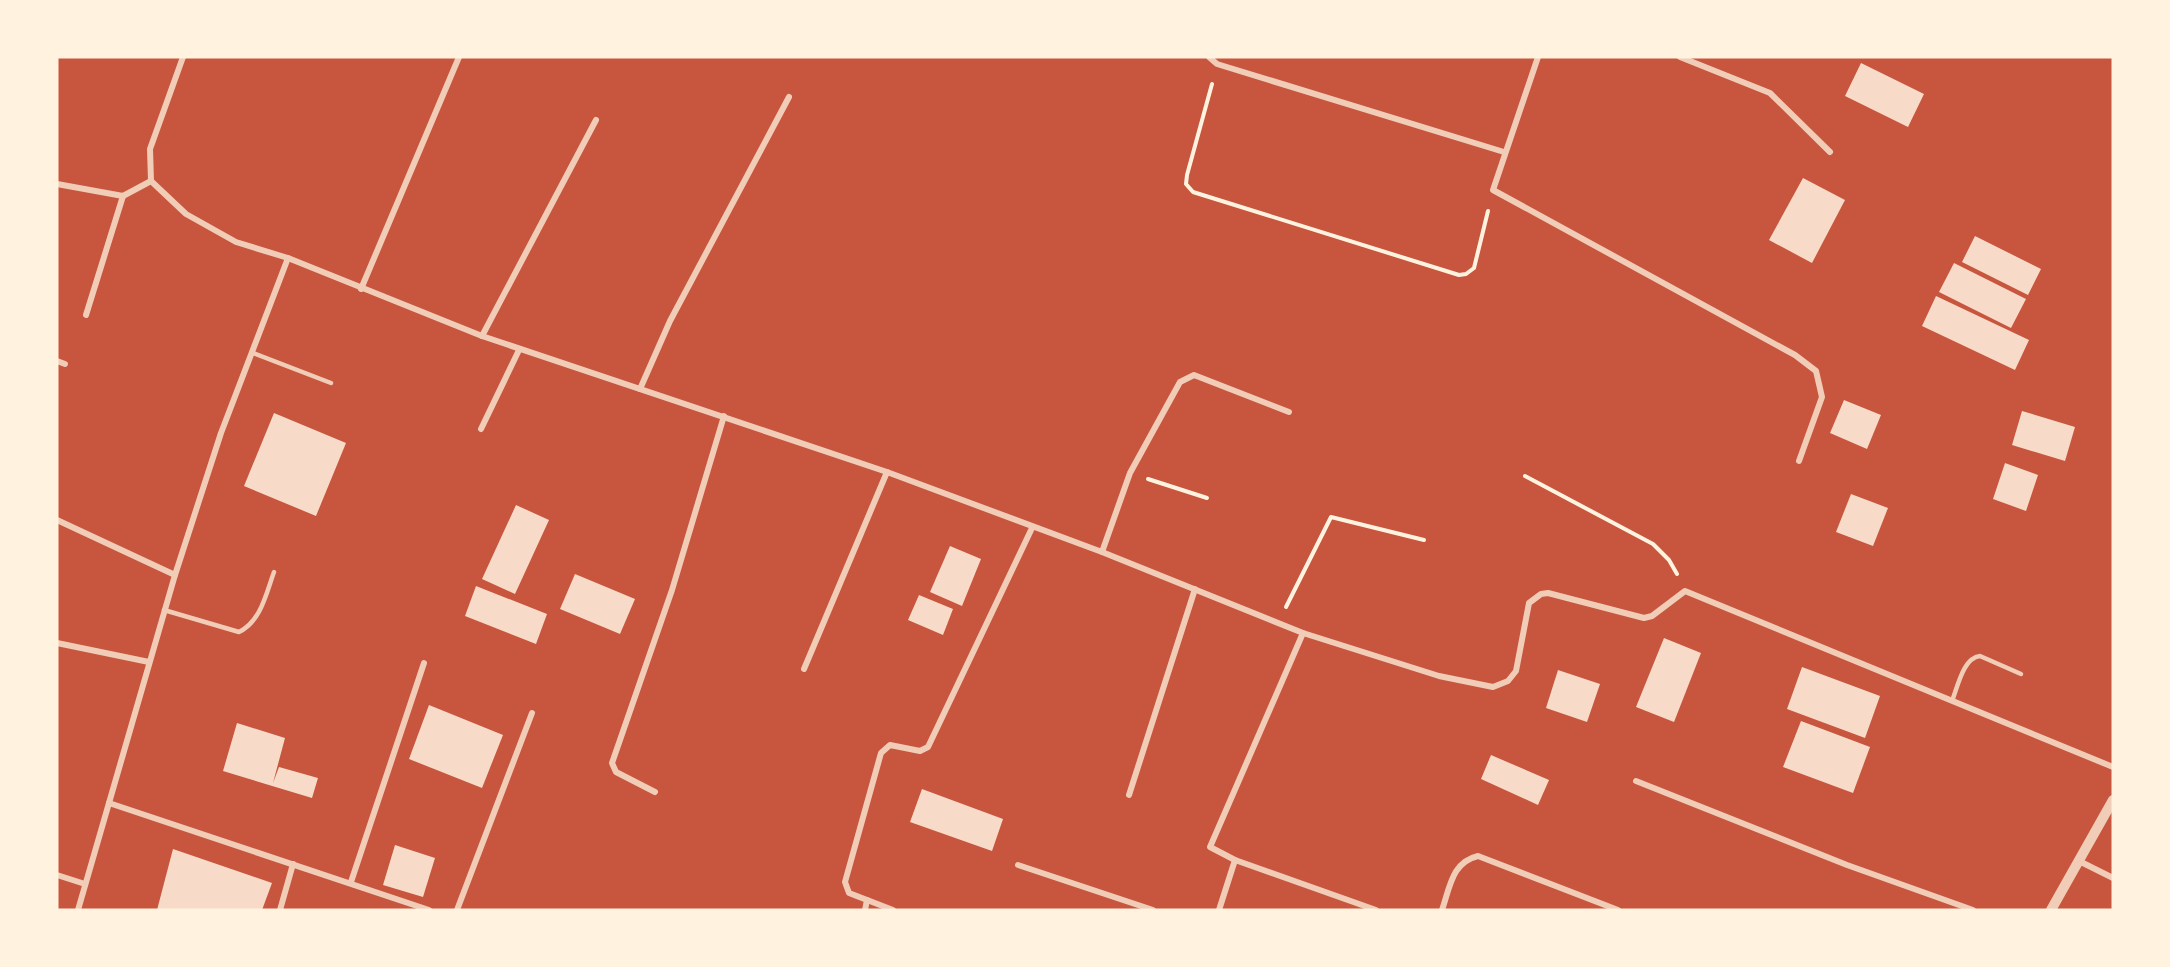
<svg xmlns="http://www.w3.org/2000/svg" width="2170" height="967" font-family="Roboto,sans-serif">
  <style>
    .building { fill: #f7dbc8 }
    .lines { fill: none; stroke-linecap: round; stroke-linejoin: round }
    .path { stroke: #fff3e0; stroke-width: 4 }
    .service { stroke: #f1ccb7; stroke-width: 4.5 }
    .minor { stroke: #f1ccb7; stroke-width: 6 }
    .tertiary { stroke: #f1ccb7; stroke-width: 10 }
  </style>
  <rect width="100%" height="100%" fill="#c8553d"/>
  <!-- building -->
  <g class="building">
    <path d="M 1861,63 L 1924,94 L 1908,127 L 1845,96 Z"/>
    <path d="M 1803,178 L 1845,200 L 1812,263 L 1769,240 Z"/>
    <path d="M 1975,236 L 2041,269 L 2028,295 L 1962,262 Z"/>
    <path d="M 1954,263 L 2026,299 L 2011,328 L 1939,292 Z"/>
    <path d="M 1936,296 L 2029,340 L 2015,370 L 1922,326 Z"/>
    <path d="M 1844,400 L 1881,415 L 1867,449 L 1830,433 Z"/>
    <path d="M 2022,411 L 2075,427 L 2065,461 L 2012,445 Z"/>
    <path d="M 274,413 L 346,443 L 316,516 L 244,486 Z"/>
    <path d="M 2005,463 L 2038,475 L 2026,511 L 1993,499 Z"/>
    <path d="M 1851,494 L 1888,508 L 1873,546 L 1836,532 Z"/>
    <path d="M 516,505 L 549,520 L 515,594 L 482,579 Z"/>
    <path d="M 950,546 L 981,559 L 962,606 L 930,592 Z"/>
    <path d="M 575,574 L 635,599 L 620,634 L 560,609 Z"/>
    <path d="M 476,586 L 547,614 L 536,644 L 465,616 Z"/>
    <path d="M 919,595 L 953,609 L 943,635 L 908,620 Z"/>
    <path d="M 1664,638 L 1701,653 L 1674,722 L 1636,707 Z"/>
    <path d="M 1802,667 L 1880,696 L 1865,738 L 1787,709 Z"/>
    <path d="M 1558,670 L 1600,684 L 1587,722 L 1546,708 Z"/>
    <path d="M 429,705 L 503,735 L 482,788 L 409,759 Z"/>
    <path d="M 1801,721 L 1870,747 L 1853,793 L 1783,767 Z"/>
    <path d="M 237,723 L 285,738 L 273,783 L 279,767 L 318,778 L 312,798 L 223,771 Z"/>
    <path d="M 1491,755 L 1549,780 L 1538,805 L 1481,779 Z"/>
    <path d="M 922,789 L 1003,819 L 992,851 L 910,822 Z"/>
    <path d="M 395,845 L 435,858 L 423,897 L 383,885 Z"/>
    <path d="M 173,849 L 272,883 L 262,910 L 157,910 Z"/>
  </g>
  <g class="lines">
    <!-- path -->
    <g class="path">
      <path d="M 1212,84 L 1187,175 L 1186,184 L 1193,192 L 1459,275 L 1466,274 L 1474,268 L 1488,211"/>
      <path d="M 1525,476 L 1653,544 L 1669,560 L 1677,574"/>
      <path d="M 1148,479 L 1207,498"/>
      <path d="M 1286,607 L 1331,517 L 1424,540"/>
    </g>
    <!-- service -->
    <g class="service">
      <path d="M 253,353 L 331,383"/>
      <path d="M 164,610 L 239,632 C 261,621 266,594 274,572"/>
      <path d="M 1952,701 C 1958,686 1963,658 1980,656 L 2021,674"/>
    </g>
    <!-- minor -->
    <g class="minor">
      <path d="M 183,57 L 150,149 L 151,181 L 186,214 L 236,242 L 288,258 L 482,336 L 887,472 L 1102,552 L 1303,633 L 1439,676 L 1493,687 L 1508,681 L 1516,671 L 1529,603 L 1541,594 L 1548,593 L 1644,618 L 1652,616 L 1685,591 L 2113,767"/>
      <path d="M 1209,57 L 1217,64 L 1504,152"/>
      <path d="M 1538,57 L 1493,190 L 1795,355 L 1816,371 L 1822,397 L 1799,461"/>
      <path d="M 1680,57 L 1770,93 L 1830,152"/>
      <path d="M 57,184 L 123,196 L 151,181"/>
      <path d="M 361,289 L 459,57"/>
      <path d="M 86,315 L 123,196"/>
      <path d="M 482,336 L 596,120"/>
      <path d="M 57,361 L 65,364"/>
      <path d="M 640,389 L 670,321 L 789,97"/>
      <path d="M 481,429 L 519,350"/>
      <path d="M 57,520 L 175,575"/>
      <path d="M 1102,552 L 1130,473 L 1180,382 L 1194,375 L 1289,412"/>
      <path d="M 1303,633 L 1210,847 L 1235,860 L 1376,910"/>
      <path d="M 57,643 L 149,662"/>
      <path d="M 804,669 L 887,472"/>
      <path d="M 1636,781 L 1847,865 L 1973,910"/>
      <path d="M 655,792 L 616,772 L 612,763 L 672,590 L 724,416"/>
      <path d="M 1129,795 L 1195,589"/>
      <path d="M 109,803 L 429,910"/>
      <path d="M 2079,861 L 2113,878"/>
      <path d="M 1018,865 L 1153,910"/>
      <path d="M 57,875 L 85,884"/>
      <path d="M 351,882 L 424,663"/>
      <path d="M 78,910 L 175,575 L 221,433 L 288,258"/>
      <path d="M 280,910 L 293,864"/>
      <path d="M 457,910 L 532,713"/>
      <path d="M 865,910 L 867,900"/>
      <path d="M 893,910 L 849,893 L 845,882 L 881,753 L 890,745 L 920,751 L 928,747 L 1032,528"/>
      <path d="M 1219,910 L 1235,860"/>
      <path d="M 1442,910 C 1450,887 1452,862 1478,856 L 1618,910"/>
    </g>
    <!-- tertiary -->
    <path class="tertiary" d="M 2051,910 L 2113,800"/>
  </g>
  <!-- border -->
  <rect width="2170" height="967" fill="none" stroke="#fff3e0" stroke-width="117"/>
</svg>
